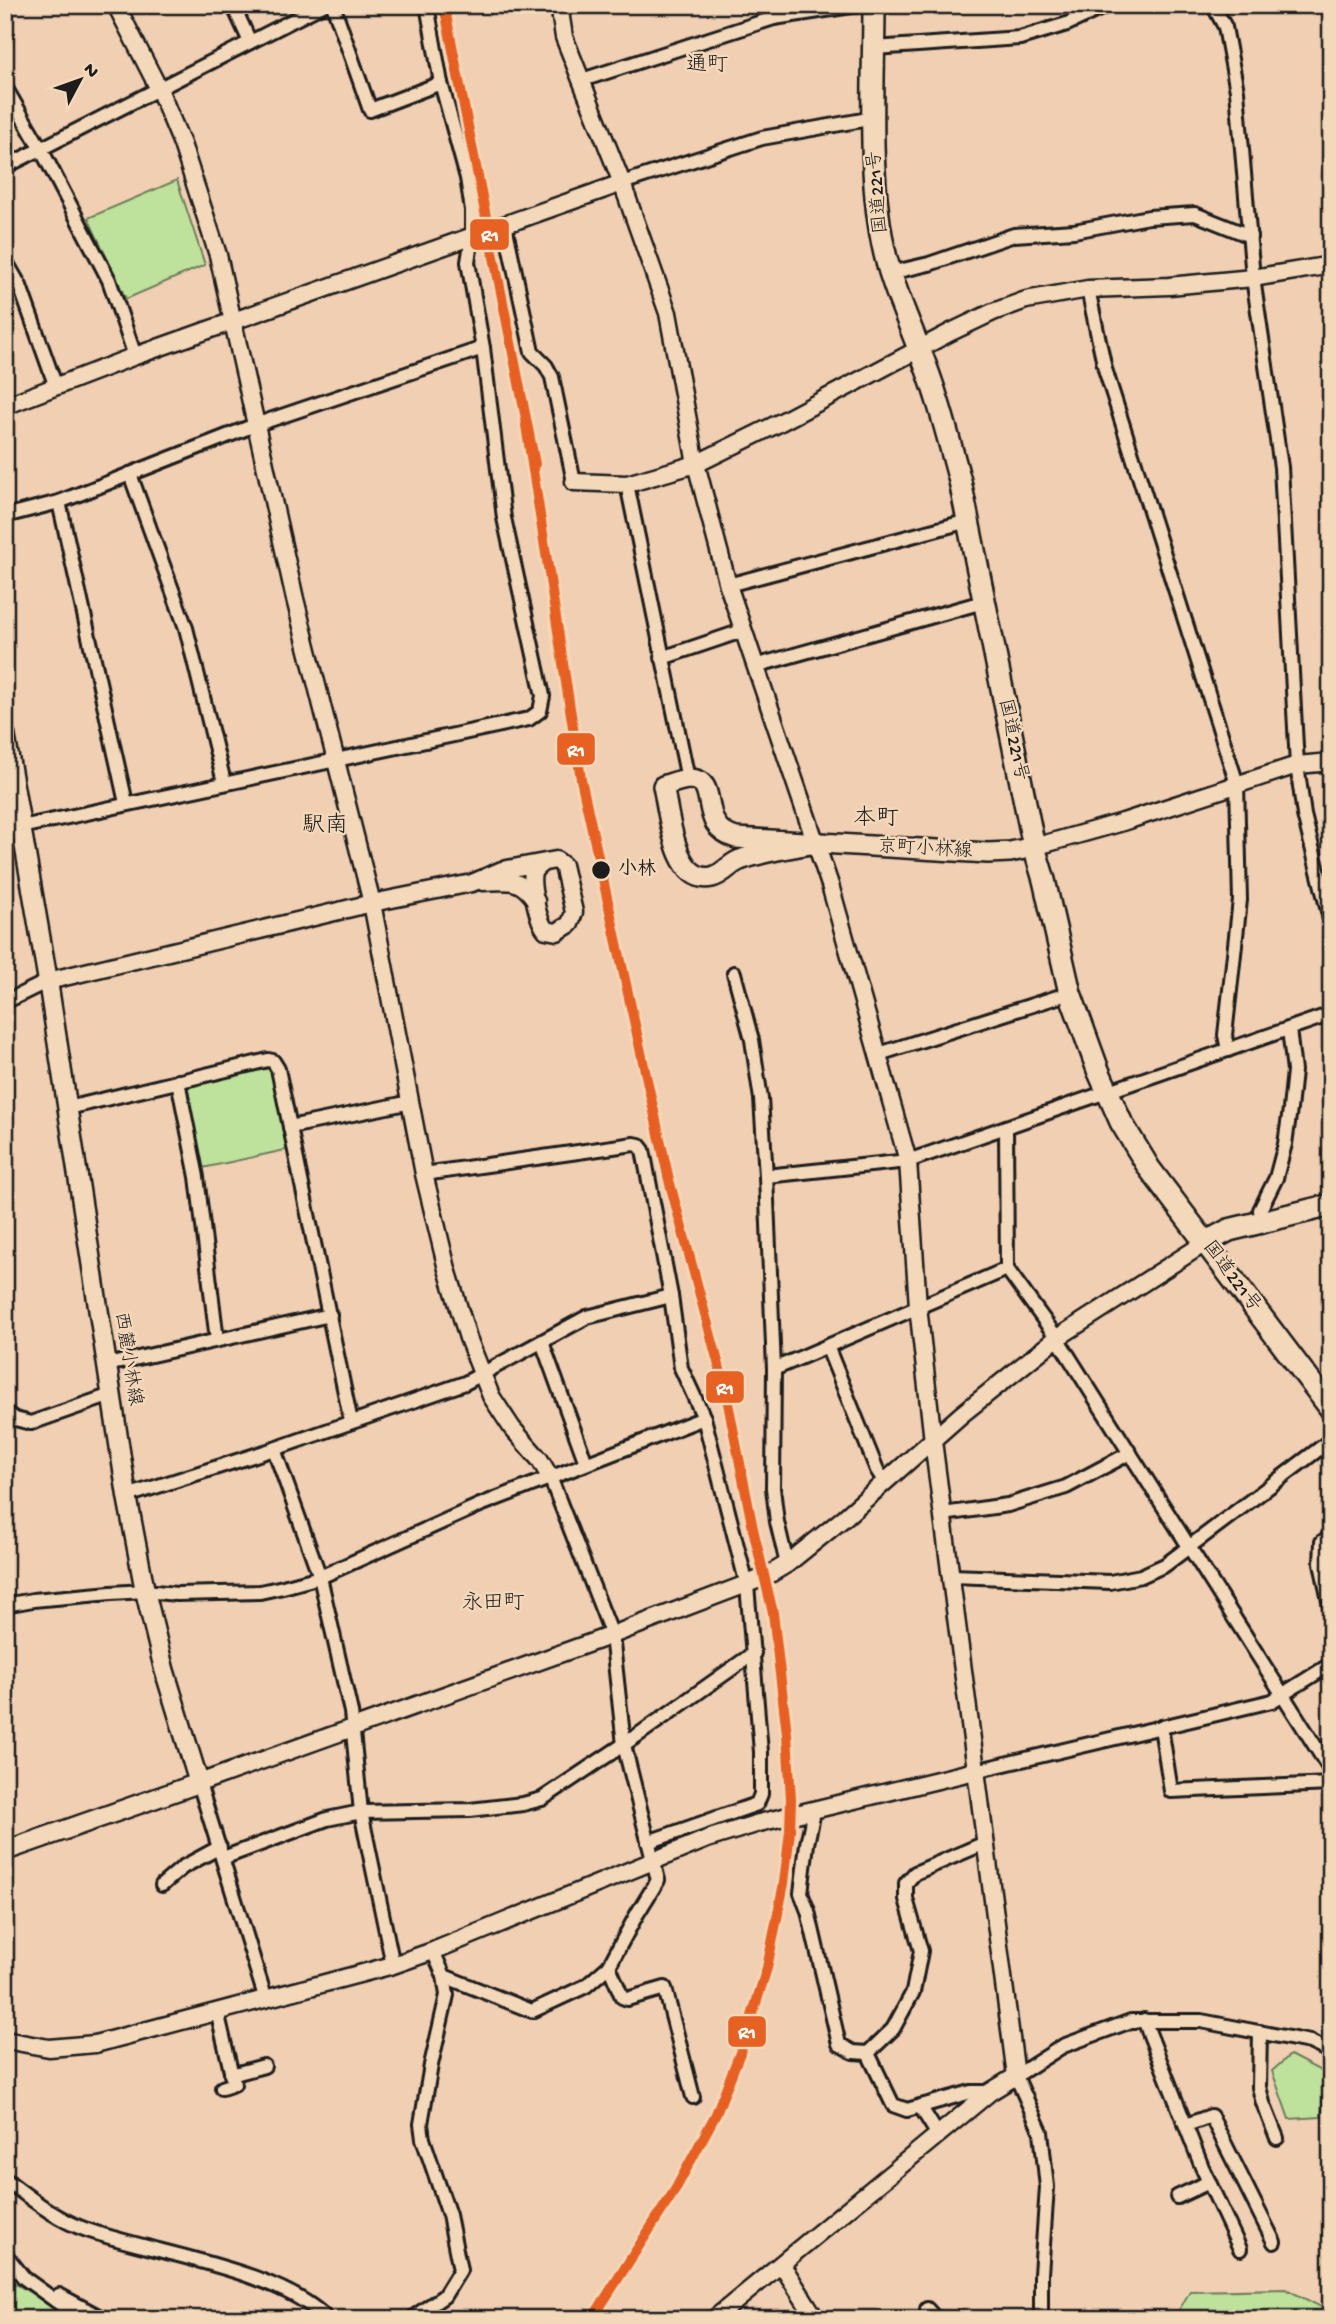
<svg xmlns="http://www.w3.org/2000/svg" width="1336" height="2324" font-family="'Gochi Hand','Klee One',sans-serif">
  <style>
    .green { fill: #bee19b; stroke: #6d7e5c; stroke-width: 2 }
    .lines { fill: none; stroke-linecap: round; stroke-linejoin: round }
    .minor-casing { stroke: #1c1c1c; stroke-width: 18 }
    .tertiary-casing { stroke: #1c1c1c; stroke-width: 21 }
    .secondary-casing { stroke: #1c1c1c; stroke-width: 23 }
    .primary-casing { stroke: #1c1c1c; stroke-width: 24 }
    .trunk-casing { stroke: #1c1c1c; stroke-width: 26 }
    .minor { stroke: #f3d8ba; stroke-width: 12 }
    .tertiary { stroke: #f3d8ba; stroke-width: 16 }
    .secondary { stroke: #f3d8ba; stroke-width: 18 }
    .primary { stroke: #f3d8ba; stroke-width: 19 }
    .trunk { stroke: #f3d8ba; stroke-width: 21 }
    .rail-1-casing { stroke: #f3d8ba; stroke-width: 16 }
    .rail-1 { stroke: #e76122; stroke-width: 10 }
    .stop-dot { fill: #1c1c1c; stroke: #f3d8ba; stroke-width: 2.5 }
    .labels { text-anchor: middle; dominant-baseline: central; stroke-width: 5; stroke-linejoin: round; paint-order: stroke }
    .street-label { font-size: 19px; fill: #1c1c1c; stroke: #f3d8ba }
    .stop-label { font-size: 19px; font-weight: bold; fill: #1c1c1c; stroke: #f3d8ba; text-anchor: start }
    .neighbourhood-label { font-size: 21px; fill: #1c1c1c; stroke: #f3d8ba }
    .quarter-label { font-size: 23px; fill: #1c1c1c; stroke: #f3d8ba }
    .line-badge { stroke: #f3d8ba; stroke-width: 2.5 }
    .badge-label { font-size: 19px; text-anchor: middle; font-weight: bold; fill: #fff }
  </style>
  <rect width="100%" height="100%" fill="#f0cfb3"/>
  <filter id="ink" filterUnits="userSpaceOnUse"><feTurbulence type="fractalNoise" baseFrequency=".0143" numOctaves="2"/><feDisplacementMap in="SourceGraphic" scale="14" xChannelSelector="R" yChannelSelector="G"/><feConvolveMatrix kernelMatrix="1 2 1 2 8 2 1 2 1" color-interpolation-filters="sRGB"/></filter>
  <g filter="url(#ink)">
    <!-- green -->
    <g class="green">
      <path d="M 177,180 L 205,265 L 126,299 L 88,218 Z"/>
      <path d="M 267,1066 L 272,1070 L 290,1149 L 198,1169 L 185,1093 L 187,1087 Z"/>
      <path d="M 1290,2055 L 1325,2073 L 1321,2117 L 1289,2119 L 1272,2071 Z"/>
      <path d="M 5,2278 L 77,2319 L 5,2319 Z"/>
      <path d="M 1286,2289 L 1331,2312 L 1331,2319 L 1174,2319 L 1190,2291 Z"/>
    </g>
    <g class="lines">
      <defs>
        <g id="minor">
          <path d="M 233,5 L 250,42"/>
          <path d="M 333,5 L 370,110 L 441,83"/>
          <path d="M 1213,5 L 1225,27 L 1237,91 L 1253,278 L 1281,467 L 1297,765 L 1304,815 L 1331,923"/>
          <path d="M 874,48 L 1020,38 L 1067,24 L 1108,5"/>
          <path d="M 582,80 L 774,18 L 858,5"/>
          <path d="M 5,87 L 41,149 L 109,280 L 135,356"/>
          <path d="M 5,167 L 323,5"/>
          <path d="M 622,183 L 762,138 L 874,118"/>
          <path d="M 505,225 L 532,352 L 546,366 L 552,377 L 574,482"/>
          <path d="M 5,260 L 20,286 L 56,387"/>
          <path d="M 890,273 L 929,264 L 1014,235 L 1074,231 L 1149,217 L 1195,214 L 1250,236"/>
          <path d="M 1088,289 L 1105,369 L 1237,784 L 1240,900 L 1225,1035 L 1228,1050"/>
          <path d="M 130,474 L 186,628 L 224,782"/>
          <path d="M 627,484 L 688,779"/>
          <path d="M 59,502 L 126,803"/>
          <path d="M 5,516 L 59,502 L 255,425 L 483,348"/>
          <path d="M 728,585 L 968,521"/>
          <path d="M 662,658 L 742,631"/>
          <path d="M 755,666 L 983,602"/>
          <path d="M 21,827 L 529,719 L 540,711 L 543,696 L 504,518 L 483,348 L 468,262 L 472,237 L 472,210 L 467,178 L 441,83 L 427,5"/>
          <path d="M 734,973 L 752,1040 L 761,1099 L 766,1176 L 774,1369 L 773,1488 L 777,1522 L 787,1564"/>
          <path d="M 5,1002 L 48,981"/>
          <path d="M 879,1054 L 1070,993"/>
          <path d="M 178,1081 L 197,1177 L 217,1340"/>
          <path d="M 68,1108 L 268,1060 L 273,1061 L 278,1069 L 290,1127 L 411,1102"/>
          <path d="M 290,1127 L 351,1422"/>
          <path d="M 1006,1127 L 1007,1269 L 1057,1338 L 1331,1771"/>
          <path d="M 424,1174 L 634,1144 L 639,1145 L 643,1150 L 671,1296 L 681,1368 L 704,1418 L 747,1585 L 761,1752 L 761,1794 L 757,1804 L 648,1842"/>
          <path d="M 766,1176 L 908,1161 L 1331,1014"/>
          <path d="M 1262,1222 L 1260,1210 L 1276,1178 L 1285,1144 L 1290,1109 L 1294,1071 L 1289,1029"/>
          <path d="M 542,1342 L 586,1463"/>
          <path d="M 827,1346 L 877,1470 L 885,1482"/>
          <path d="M 107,1365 L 330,1315"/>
          <path d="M 774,1369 L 1007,1269"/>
          <path d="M 5,1412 L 15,1419 L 31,1423 L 111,1395"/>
          <path d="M 274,1449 L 320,1577 L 351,1712 L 361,1812 L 393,1965"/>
          <path d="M 127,1496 L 274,1449 L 465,1383 L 587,1317 L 671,1296"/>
          <path d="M 943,1514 L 1008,1505 L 1066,1487 L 1130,1453"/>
          <path d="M 1331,1536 L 1322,1542 L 1321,1563 L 1331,1611"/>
          <path d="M 952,1576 L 1110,1582 L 1141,1576 L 1165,1565 L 1331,1440"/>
          <path d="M 5,1605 L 33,1600 L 111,1593 L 145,1591 L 177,1594 L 260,1592 L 283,1587 L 320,1577 L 480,1505 L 704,1418"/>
          <path d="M 1161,1727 L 1171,1791 L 1331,1784"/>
          <path d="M 975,1771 L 1272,1701 L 1331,1664"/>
          <path d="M 199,1783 L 266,2000"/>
          <path d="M 814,1811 L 807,1844 L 801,1893 L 808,1911 L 839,2044 L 853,2052 L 868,2053 L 893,2029 L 913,1992 L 921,1951 L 906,1899 L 906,1883 L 915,1873 L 985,1843"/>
          <path d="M 223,1858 L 327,1819 L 361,1812 L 470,1810 L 523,1804 L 542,1799 L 638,1735 L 754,1653"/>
          <path d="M 162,1885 L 183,1867 L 220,1847"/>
          <path d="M 609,1966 L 622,1997 L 627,1999 L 665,1988 L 693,2097"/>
          <path d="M 444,1976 L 532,2011 L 586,1986 L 609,1966 L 637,1914 L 658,1880 L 624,1745 L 612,1635 L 550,1477"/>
          <path d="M 217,2011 L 234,2084 L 222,2088"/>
          <path d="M 1144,2020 L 1202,2167 L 1240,2249"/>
          <path d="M 1260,2032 L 1259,2087 L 1263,2103 L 1277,2138"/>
          <path d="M 868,2053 L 893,2105 L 907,2110 L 971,2092 L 990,2092"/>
          <path d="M 231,2075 L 264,2066"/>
          <path d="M 920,2106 L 938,2135"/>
          <path d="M 1186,2125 L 1211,2116 L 1274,2242"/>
          <path d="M 5,2179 C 30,2198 57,2220 87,2230 C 153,2253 280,2270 327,2319"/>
          <path d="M 1177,2197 L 1209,2182"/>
          <path d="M 5,2254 L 24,2278 L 81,2319"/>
          <path d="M 59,2295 L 104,2319"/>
          <path d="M 927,2309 L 936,2319"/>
          <path d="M 411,2319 L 444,2296 L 460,2270 L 449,2215 L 423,2139 L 421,2124 L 431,2065 L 447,1995 L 444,1976 L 433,1951"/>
          <path d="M 1041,2319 L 1041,2274 L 1047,2187 L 1041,2132 L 1016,2076 L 1063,2046 L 1131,2021 L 1201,2021 L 1310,2042 L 1331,2052"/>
        </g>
        <g id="tertiary">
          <path d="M 116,5 L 159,89 L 182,144 L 218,255 L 295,599 L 372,903 L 424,1174 L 447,1269 L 468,1338 L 491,1396 L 512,1428 L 540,1460 L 550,1477"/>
          <path d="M 559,5 L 564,37 L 622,183 L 668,313 L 696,464 L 728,585 L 830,885 L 908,1161 L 918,1306 L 933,1441 L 1016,2076 L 990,2092 L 714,2319"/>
          <path d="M 5,406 L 135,356 L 622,183"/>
          <path d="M 574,482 L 627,484 L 696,464 L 779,423 L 951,332 L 993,312 L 1026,300 L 1088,289 L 1169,286 L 1253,278 L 1331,265"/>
          <path d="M 1034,847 L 1123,822 L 1297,765 L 1331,762"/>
          <path d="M 483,882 C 509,881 520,877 536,901"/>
          <path d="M 48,981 L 372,903 L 472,883 L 502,870 L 556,860 L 563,865 L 574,912 L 570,924 L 557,932 L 546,930 C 538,922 530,884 533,873 C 535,868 537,867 541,864"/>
          <path d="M 199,1783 L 612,1635 L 765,1577 L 787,1564 L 844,1518 L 962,1414 L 1057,1338 L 1205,1243"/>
          <path d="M 5,2040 L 49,2048 L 95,2044 L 393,1965 L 433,1951 L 707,1839 L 759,1823 L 975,1771"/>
          <path d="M 782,2265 L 816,2319"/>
        </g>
        <path id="secondary" d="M 5,734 L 48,981 L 127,1496 L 145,1591 L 164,1669 L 199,1783 L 5,1851"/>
        <path id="primary" d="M 815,843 C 791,848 763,851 740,860 C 729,864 724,874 712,877 C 674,885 669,811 663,786 C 672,783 682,779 690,779 C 722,780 695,827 736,838 L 988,853 L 1010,852 L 1034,847"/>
        <g id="trunk">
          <path d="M 874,5 C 874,84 867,178 885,254 C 893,288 907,317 919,349 C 937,392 948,437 960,481 L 1034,847 L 1044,880 L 1070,993 L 1098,1070 L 1121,1122 L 1149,1168 L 1331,1409"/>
          <path d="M 1205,1243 L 1229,1230 L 1331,1205"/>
        </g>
      </defs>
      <!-- minor casing -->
      <use href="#minor" class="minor-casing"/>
      <!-- tertiary casing -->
      <use href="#tertiary" class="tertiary-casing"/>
      <!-- secondary casing -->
      <use href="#secondary" class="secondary-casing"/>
      <!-- primary casing -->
      <use href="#primary" class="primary-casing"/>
      <!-- trunk casing -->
      <use href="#trunk" class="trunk-casing"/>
      <!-- minor -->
      <use href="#minor" class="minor"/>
      <!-- tertiary -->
      <use href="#tertiary" class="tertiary"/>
      <!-- secondary -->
      <use href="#secondary" class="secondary"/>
      <!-- primary -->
      <use href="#primary" class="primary"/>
      <!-- trunk -->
      <use href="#trunk" class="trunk"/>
      <defs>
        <g id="rail-1">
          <path d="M 444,5 L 535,464"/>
          <path d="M 526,425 L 581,779 L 669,1180 L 725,1388 L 753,1529 L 773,1613 L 787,1734 L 791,1799 L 790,1831 L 784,1883 L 767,1968 L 743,2045 L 716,2114 L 675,2190 L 592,2319"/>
        </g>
      </defs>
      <!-- rail-1 casing -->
      <use href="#rail-1" class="rail-1-casing"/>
      <!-- rail-1 -->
      <use href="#rail-1" class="rail-1"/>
    </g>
  </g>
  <!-- markers -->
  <circle class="stop-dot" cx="601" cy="870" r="10"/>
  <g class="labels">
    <!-- street labels -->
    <g class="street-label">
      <text transform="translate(879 192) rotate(-95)">国道221号</text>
      <text transform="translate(1012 740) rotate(78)">国道221号</text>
      <text transform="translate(925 850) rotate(3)">京町小林線</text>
      <text transform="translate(1231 1277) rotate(53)">国道221号</text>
      <text transform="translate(127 1359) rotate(81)">西麓小林線</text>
    </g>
    <!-- stop labels -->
    <g class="stop-label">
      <text x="618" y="870">小林</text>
    </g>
    <!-- neighbourhood labels -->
    <g class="neighbourhood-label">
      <text x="707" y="66">通町</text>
      <text x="493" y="1604">永田町</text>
    </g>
    <!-- quarter labels -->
    <g class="quarter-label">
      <text x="876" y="819">本町</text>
      <text x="325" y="826">駅南</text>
    </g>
  </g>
  <g class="line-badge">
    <rect x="469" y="218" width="41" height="33" rx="7" fill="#e76122"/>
    <rect x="556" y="732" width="40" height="34" rx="7" fill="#e76122"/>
    <rect x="705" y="1370" width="40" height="34" rx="7" fill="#e76122"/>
    <rect x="727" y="2015" width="40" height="33" rx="7" fill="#e76122"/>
  </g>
  <g class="badge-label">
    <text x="490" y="241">R1</text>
    <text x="576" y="756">R1</text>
    <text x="725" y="1394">R1</text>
    <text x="747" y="2038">R1</text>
  </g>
  <!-- margin -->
  <rect width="1336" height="2324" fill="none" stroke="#f3d8ba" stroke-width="28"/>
  <rect x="14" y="14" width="1308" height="2296" fill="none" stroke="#1c1c1c" stroke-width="2.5" filter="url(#ink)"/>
  <!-- north arrow -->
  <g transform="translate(80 80) rotate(49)" stroke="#f3d8ba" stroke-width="5" paint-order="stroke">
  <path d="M0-5L12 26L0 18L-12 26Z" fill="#1c1c1c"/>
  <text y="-10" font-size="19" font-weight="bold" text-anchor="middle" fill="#1c1c1c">N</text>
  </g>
</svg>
